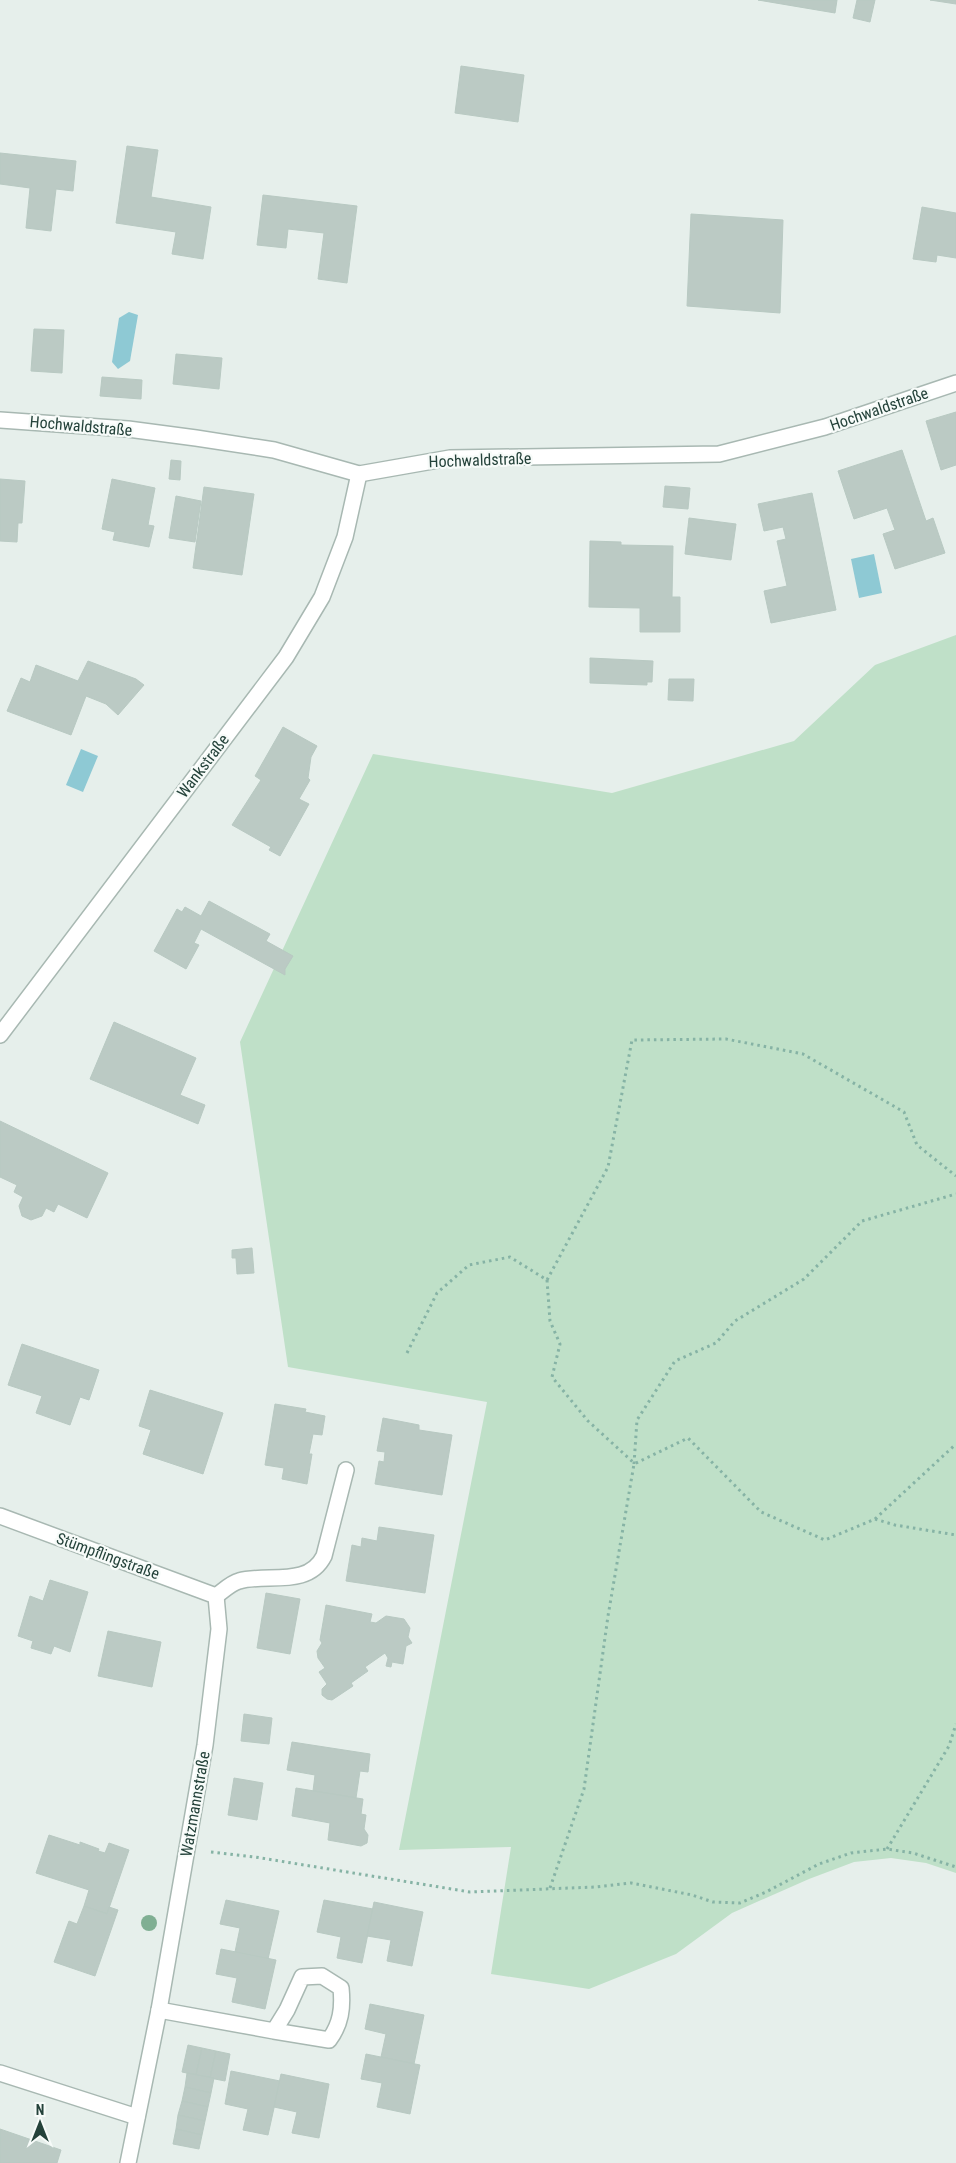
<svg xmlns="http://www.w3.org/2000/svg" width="956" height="2163" font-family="'Roboto Condensed',sans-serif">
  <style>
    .green { fill: #bfe0c8 }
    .water { fill: #8ec9d4 }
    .building { fill: #bbcac4; stroke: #b8c9c2 }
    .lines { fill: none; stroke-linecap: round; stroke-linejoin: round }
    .lane-casing { stroke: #a8b8b2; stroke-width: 18 }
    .street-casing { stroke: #a8b8b2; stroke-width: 18 }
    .path { stroke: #86b3a5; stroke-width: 3; stroke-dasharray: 2.5 4; stroke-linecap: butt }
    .lane { stroke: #fff; stroke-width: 15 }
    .street { stroke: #fff; stroke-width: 15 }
    .tree { fill: #80af93 }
    .labels { text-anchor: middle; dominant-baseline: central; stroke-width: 4.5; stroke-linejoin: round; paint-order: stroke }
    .street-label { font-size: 16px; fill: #24423a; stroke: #f7fbf9 }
  </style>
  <rect width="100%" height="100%" fill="#e6efeb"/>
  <!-- green -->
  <path class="green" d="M 956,635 L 956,1873 L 926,1863 L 891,1858 L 854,1862 L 809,1879 L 732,1913 L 676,1954 L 589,1989 L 491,1974 L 511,1847 L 399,1850 L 487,1402 L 288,1367 L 240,1042 L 373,754 L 612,793 L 794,741 L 875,665 Z"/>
  <!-- water -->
  <g class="water">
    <path d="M 129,312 L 138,315 L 130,361 L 118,369 L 112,362 L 119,318 Z"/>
    <path d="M 874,554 L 882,593 L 859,598 L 851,559 Z"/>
    <path d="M 81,749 L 98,756 L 83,792 L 66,785 Z"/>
  </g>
  <!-- building -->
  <g class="building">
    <path d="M 758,0 L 837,0 L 835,13 Z"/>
    <path d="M 857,0 L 875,0 L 870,22 L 853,18 Z"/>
    <path d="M 930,0 L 956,0 L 956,4 Z"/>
    <path d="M 461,66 L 524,75 L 518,122 L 455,113 Z"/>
    <path d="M 127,146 L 158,150 L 151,197 L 211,207 L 203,259 L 172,254 L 176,232 L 116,223 Z"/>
    <path d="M 0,153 L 76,161 L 73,191 L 56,189 L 51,231 L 26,228 L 30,188 L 0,184 Z"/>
    <path d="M 263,195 L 357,206 L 347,283 L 318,279 L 324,233 L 288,229 L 286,248 L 257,245 Z"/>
    <path d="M 922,207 L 956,213 L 956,258 L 937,255 L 936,262 L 913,259 Z"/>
    <path d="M 691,214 L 783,220 L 780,313 L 687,306 Z"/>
    <path d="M 34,329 L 64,330 L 62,373 L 31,371 Z"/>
    <path d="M 176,354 L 222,358 L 219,389 L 173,384 Z"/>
    <path d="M 102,377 L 142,380 L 141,399 L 100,396 Z"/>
    <path d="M 956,412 L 956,465 L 941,470 L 926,421 Z"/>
    <path d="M 902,450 L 926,521 L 933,518 L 945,553 L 895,569 L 883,534 L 895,530 L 887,508 L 854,519 L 838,471 Z"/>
    <path d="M 171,460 L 181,461 L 180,480 L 169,479 Z"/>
    <path d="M 0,479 L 25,481 L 22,523 L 18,523 L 17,542 L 0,541 Z"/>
    <path d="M 112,479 L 155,488 L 148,525 L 154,526 L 149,547 L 113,540 L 115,532 L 102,529 Z"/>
    <path d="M 665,486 L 690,488 L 688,509 L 663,507 Z"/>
    <path d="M 204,487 L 254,494 L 242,575 L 193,568 Z"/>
    <path d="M 812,493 L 836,610 L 771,623 L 764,591 L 787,586 L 777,541 L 786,539 L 783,527 L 764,531 L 758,504 Z"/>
    <path d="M 176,496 L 201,501 L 195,542 L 169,538 Z"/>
    <path d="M 689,518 L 736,524 L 731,560 L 685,554 Z"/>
    <path d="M 590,541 L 621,542 L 621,545 L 673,546 L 672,597 L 680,597 L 680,632 L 640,632 L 640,608 L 589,607 Z"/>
    <path d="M 590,658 L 653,661 L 652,682 L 647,682 L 647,685 L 590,683 Z"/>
    <path d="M 88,661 L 136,679 L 144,685 L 118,715 L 106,704 L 86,696 L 71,735 L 7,711 L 21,678 L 30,682 L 36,665 L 78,681 Z"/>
    <path d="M 669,679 L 694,679 L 693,701 L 668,700 Z"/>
    <path d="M 283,727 L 317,746 L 311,757 L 308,778 L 310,780 L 299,799 L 309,804 L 280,856 L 269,850 L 271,847 L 232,825 L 261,780 L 255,776 Z"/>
    <path d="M 209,901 L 270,934 L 266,941 L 293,956 L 285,969 L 285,975 L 201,929 L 194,943 L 199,945 L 186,969 L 154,951 L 177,909 L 182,912 L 185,907 L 201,916 Z"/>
    <path d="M 114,1022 L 196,1058 L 180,1095 L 205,1105 L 198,1124 L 90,1079 Z"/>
    <path d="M 0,1121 L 108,1173 L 87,1218 L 58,1204 L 54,1212 L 46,1208 L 42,1216 L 31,1220 L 22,1216 L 19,1206 L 23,1197 L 14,1192 L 17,1185 L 0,1177 Z"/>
    <path d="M 252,1248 L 254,1273 L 237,1274 L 236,1258 L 232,1258 L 232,1250 Z"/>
    <path d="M 22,1344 L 99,1370 L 89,1400 L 80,1397 L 70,1425 L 36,1413 L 42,1396 L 8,1385 Z"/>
    <path d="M 150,1390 L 223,1413 L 203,1474 L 143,1454 L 151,1430 L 139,1426 Z"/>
    <path d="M 275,1404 L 306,1409 L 305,1412 L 325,1416 L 322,1435 L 313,1434 L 309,1454 L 312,1454 L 307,1484 L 282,1479 L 284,1468 L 265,1465 Z"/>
    <path d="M 383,1418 L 419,1425 L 419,1430 L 452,1435 L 442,1495 L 375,1484 L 379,1461 L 384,1462 L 385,1452 L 377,1451 Z"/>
    <path d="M 379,1527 L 434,1535 L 425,1593 L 346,1581 L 352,1545 L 361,1547 L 362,1538 L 377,1541 Z"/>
    <path d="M 50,1580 L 88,1592 L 70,1652 L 54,1646 L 51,1654 L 31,1648 L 33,1641 L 18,1636 L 30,1596 L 43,1601 Z"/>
    <path d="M 266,1593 L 300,1599 L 290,1654 L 257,1648 Z"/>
    <path d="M 326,1605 L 372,1614 L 370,1622 L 376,1623 L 386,1616 L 404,1619 L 410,1628 L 408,1637 L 412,1643 L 406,1646 L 403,1664 L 392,1662 L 391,1667 L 386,1666 L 388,1658 L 385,1653 L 365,1667 L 368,1671 L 351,1683 L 353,1686 L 332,1700 L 327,1699 L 322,1695 L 322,1689 L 327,1684 L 319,1672 L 325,1668 L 318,1658 L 317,1651 L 322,1643 L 320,1640 Z"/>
    <path d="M 108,1631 L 161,1642 L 152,1687 L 98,1676 Z"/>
    <path d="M 244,1714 L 272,1718 L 269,1744 L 241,1741 Z"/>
    <path d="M 292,1742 L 370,1754 L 368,1772 L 360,1771 L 356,1798 L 313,1791 L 315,1775 L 287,1770 Z"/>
    <path d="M 234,1778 L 263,1783 L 257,1820 L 228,1815 Z"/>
    <path d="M 296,1788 L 363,1799 L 361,1814 L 366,1815 L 364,1829 L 368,1835 L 367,1843 L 361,1846 L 328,1840 L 330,1823 L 292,1816 Z"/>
    <path d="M 49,1835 L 80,1845 L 80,1842 L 99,1849 L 98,1851 L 105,1853 L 109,1843 L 129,1850 L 107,1914 L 84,1906 L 89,1890 L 36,1873 Z"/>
    <path d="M 226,1900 L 279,1911 L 268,1959 L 235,1952 L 240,1928 L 220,1924 Z"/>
    <path d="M 324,1900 L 373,1909 L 362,1963 L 337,1958 L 341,1937 L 317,1932 Z"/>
    <path d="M 374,1902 L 423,1912 L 412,1966 L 387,1961 L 391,1940 L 367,1936 Z"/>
    <path d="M 84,1906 L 107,1914 L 109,1907 L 118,1910 L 95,1976 L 54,1962 L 69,1921 L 77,1924 Z"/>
    <path d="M 221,1949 L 276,1960 L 265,2009 L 232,2002 L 237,1978 L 216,1974 Z"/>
    <path d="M 370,2004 L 424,2015 L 414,2064 L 381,2057 L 386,2034 L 365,2029 Z"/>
    <path d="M 188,2045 L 202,2048 L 196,2075 L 182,2072 Z"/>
    <path d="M 202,2048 L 216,2051 L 210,2078 L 196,2075 Z"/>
    <path d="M 216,2051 L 230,2054 L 225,2081 L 210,2078 Z"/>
    <path d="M 366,2054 L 420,2065 L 410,2114 L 377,2107 L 382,2083 L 361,2079 Z"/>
    <path d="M 231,2071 L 280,2081 L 268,2135 L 243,2130 L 248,2109 L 225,2104 Z"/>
    <path d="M 187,2073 L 214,2078 L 211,2093 L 185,2087 Z"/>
    <path d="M 281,2074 L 329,2084 L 319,2138 L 292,2133 L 297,2112 L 274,2107 Z"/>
    <path d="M 185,2087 L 211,2093 L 208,2107 L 182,2101 Z"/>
    <path d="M 182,2101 L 208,2107 L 205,2121 L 178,2115 Z"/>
    <path d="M 178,2115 L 205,2121 L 202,2135 L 176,2129 Z"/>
    <path d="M 0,2129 L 61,2150 L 57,2163 L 0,2163 Z"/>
    <path d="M 176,2129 L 202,2135 L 199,2149 L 173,2144 Z"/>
  </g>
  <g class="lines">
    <defs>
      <g id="lane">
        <path d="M 216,1596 C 223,1591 231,1583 239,1581 C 267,1573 308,1588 324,1556 L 346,1470"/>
        <path d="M 159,2010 L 274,2031 L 287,2010 L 302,1977 L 322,1976 L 341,1988 C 343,2008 341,2024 329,2040 L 274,2031"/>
      </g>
      <g id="street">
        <path d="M 0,420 L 128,429 L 196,438 L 274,450 L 359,474 L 450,458 L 719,454 L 825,427 L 956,383"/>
        <path d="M 0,1035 L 286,657 L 322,597 L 345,537 L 359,474"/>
        <path d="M 0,1516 L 216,1596 L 219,1629 L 205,1745 L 159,2010 L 128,2163"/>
        <path d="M 0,2073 L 137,2117"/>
      </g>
    </defs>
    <!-- lane casing -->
    <use href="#lane" class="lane-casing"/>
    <!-- street casing -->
    <use href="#street" class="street-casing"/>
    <!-- path -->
    <g class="path">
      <path d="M 547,1280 L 550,1321 L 560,1344 L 552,1377 L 588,1421 L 634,1463"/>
      <path d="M 407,1353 L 437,1293 L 469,1265 L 510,1257 L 547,1280 L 608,1167 L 632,1040 L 726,1039 L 803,1054 L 904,1112 L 917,1145 L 956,1176"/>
      <path d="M 634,1464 L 637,1420 L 675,1361 L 716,1343 L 735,1321 L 804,1279 L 862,1221 L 956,1194"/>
      <path d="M 875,1519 L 956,1444"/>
      <path d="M 887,1849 L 949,1746 L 956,1724"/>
      <path d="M 211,1852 L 255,1857 L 470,1892 L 595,1887 L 631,1883 L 692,1895 L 713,1902 L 740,1903 L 766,1892 L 819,1864 L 851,1853 L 887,1849 L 913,1853 L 956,1867"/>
      <path d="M 550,1888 L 584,1789 L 608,1616 L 634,1464 L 688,1438 L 761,1512 L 825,1540 L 875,1519 L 895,1525 L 956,1535"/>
    </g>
    <!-- lane -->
    <use href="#lane" class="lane"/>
    <!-- street -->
    <use href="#street" class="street"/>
  </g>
  <!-- trees -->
  <circle class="tree" cx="149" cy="1923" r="8"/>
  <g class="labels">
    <!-- street labels -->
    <g class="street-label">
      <text transform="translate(879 409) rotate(-19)">Hochwaldstraße</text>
      <text transform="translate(81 426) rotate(5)">Hochwaldstraße</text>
      <text transform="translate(480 460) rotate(-2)">Hochwaldstraße</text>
      <text transform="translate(203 766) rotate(-53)">Wankstraße</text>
      <text transform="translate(108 1556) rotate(20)">Stümpflingstraße</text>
      <text transform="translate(195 1804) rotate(-80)">Watzmannstraße</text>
    </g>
  </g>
  <!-- north arrow -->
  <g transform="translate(40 2123)" stroke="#f7fbf9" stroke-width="4" paint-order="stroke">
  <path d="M0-4L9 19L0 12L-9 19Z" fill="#24423a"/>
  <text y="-8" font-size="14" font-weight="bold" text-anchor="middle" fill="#24423a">N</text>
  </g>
</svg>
